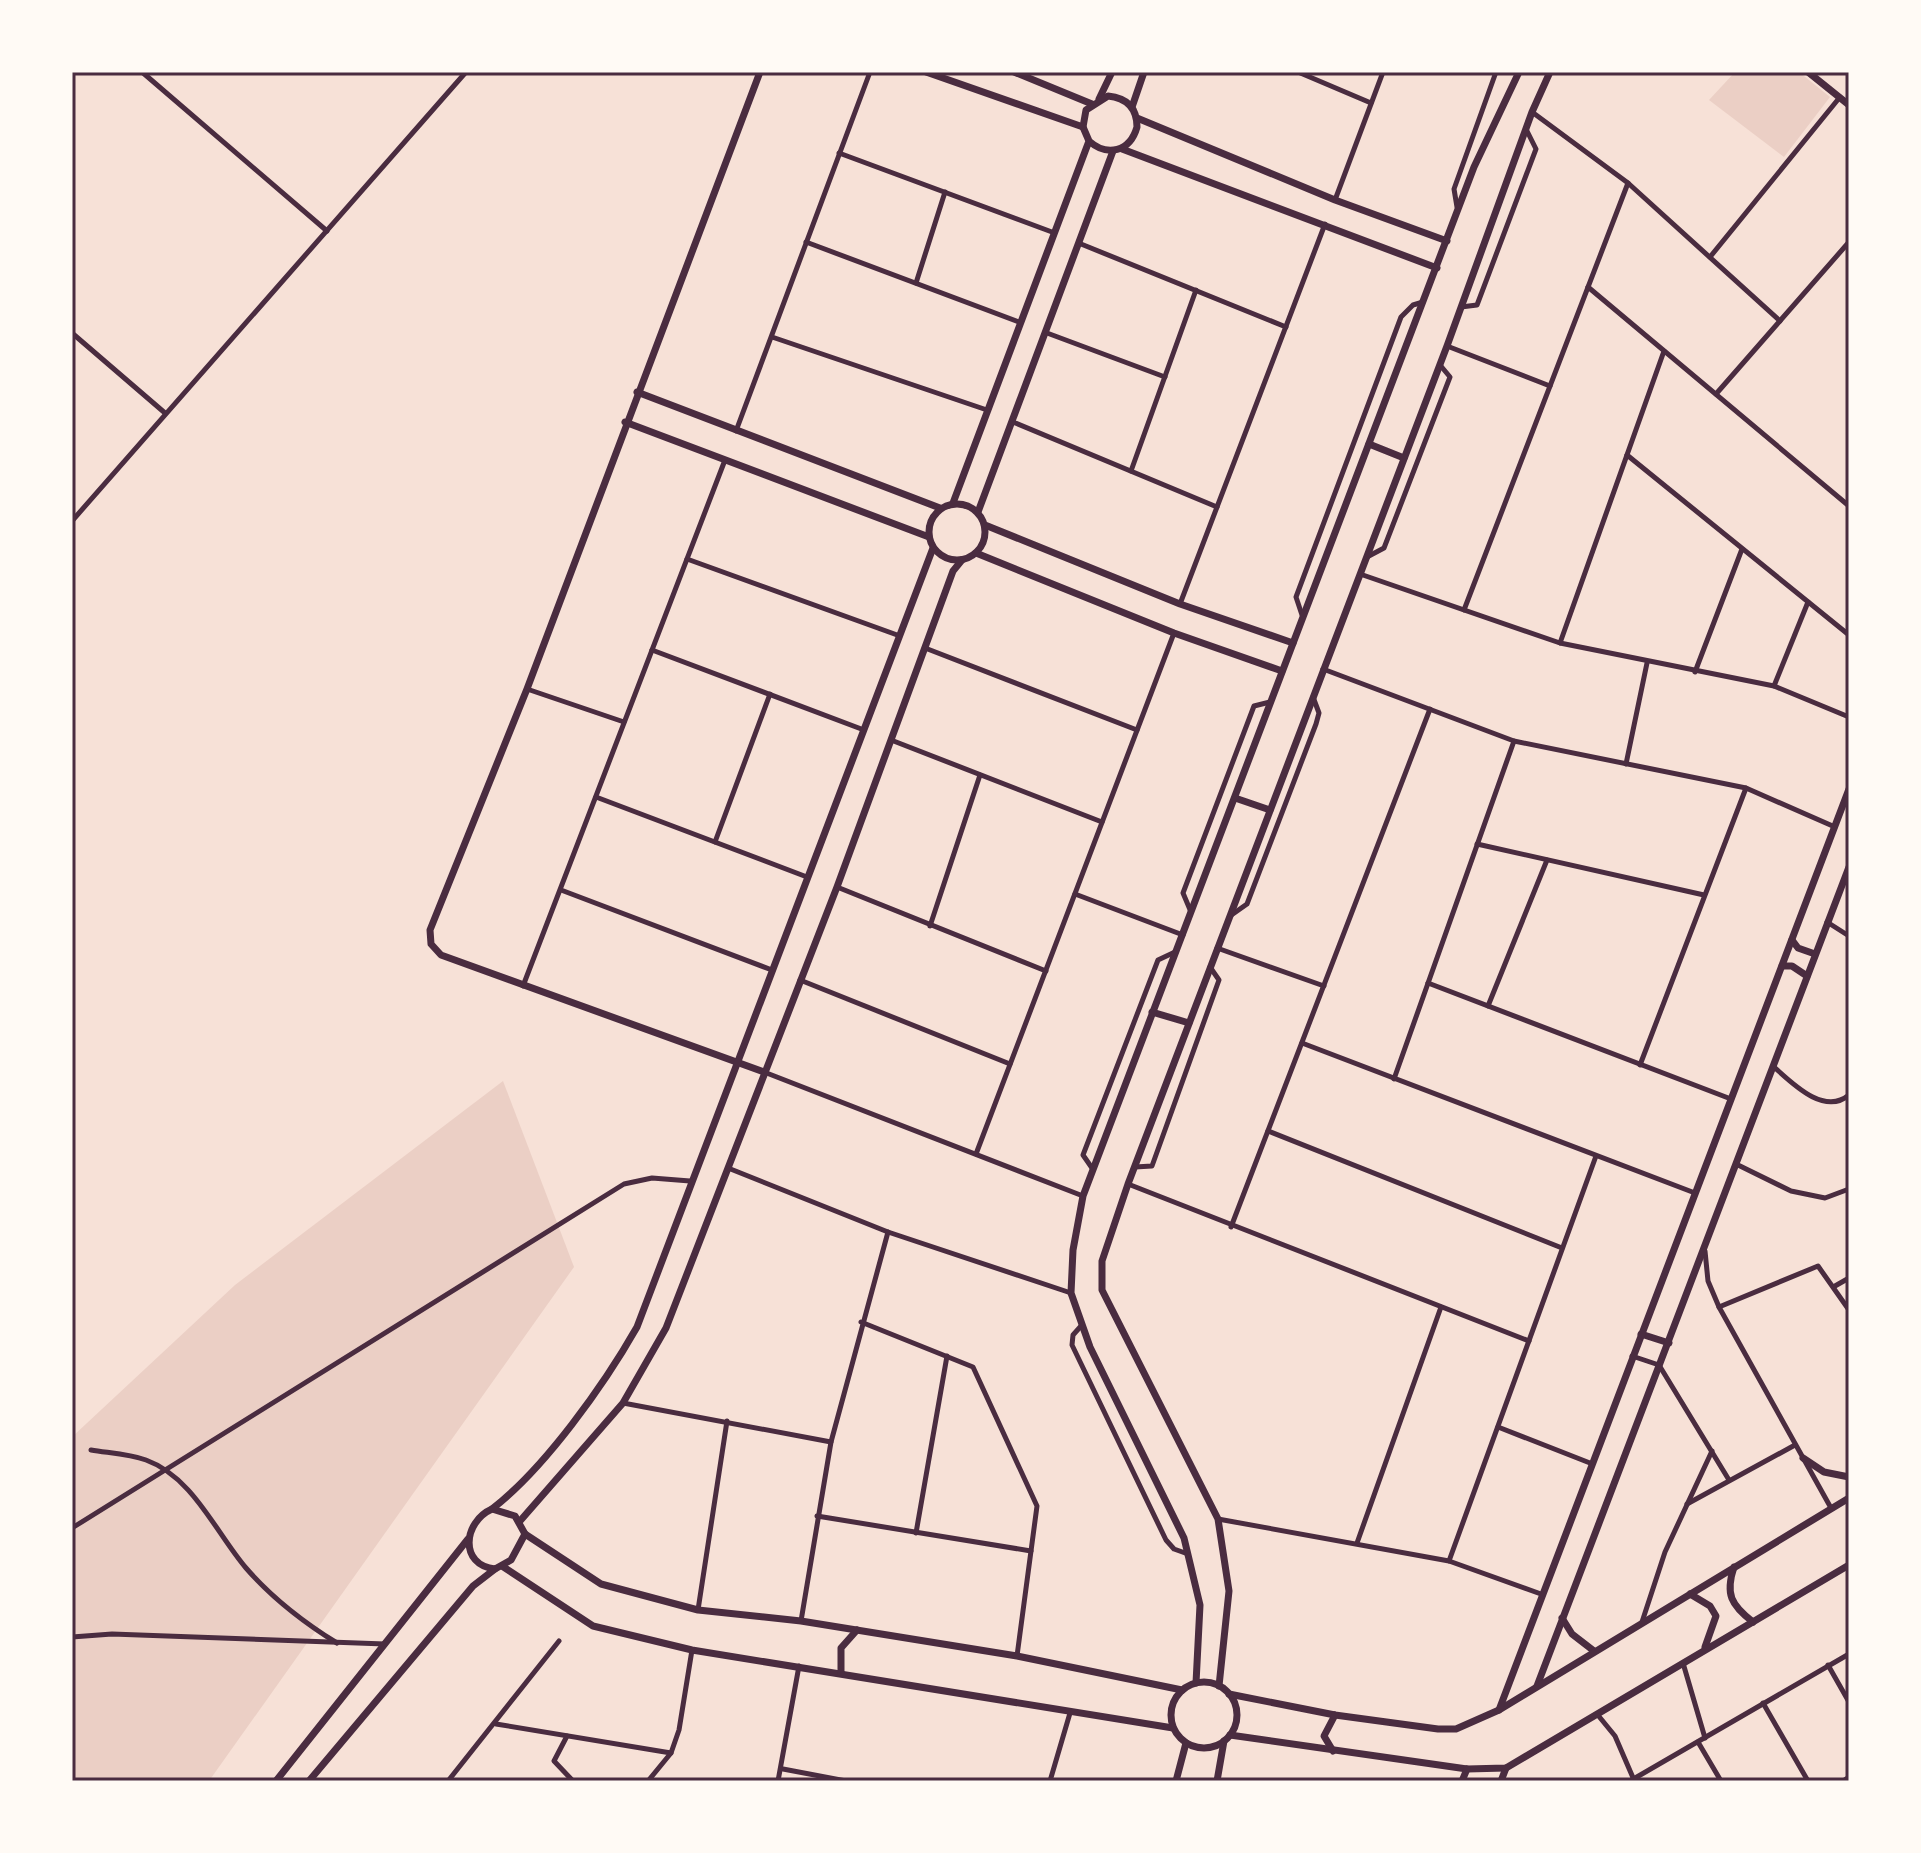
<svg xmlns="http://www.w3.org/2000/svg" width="1921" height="1853" font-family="Cabin,sans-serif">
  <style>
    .green { fill: #ebcfc5 }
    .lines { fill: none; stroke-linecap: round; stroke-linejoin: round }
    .minor { stroke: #4a2c40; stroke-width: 5 }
    .tertiary { stroke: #4a2c40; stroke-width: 7 }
    .neatline { fill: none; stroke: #4a2c40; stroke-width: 3 }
  </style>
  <rect width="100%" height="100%" fill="#f7e1d7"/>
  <!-- green -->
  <g class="green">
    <path d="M 1735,72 L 1799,72 L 1830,97 L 1784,157 L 1709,100 Z"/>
    <path d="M 503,1081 L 574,1267 L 209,1781 L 72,1781 L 72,1437 L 235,1285 Z"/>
  </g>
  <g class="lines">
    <!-- minor -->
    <g class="minor">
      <path d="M 142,72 L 327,231"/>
      <path d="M 1298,72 L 1371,103"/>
      <path d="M 1532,112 L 1628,183"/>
      <path d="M 839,153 L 1052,232"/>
      <path d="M 1335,200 L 1383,72"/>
      <path d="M 1457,207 L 1454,189 L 1496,72"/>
      <path d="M 806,242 L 1019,322"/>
      <path d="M 1081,244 L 1286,327"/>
      <path d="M 1710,257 L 1840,97"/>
      <path d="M 916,283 L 945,192"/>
      <path d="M 1588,287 L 1849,506"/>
      <path d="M 1461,307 L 1477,305 L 1536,149 L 1526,129"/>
      <path d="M 72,333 L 165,413"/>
      <path d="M 1047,333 L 1165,377"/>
      <path d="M 772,337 L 987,410"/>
      <path d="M 1447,346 L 1550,386"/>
      <path d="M 1716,394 L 1849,242"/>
      <path d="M 1013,422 L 1217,507"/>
      <path d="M 736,431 L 870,72"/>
      <path d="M 1627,455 L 1849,635"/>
      <path d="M 1131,471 L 1196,290"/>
      <path d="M 72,521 L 466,72"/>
      <path d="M 1367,557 L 1384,548 L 1450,377 L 1440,365"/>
      <path d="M 687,559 L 900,636"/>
      <path d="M 1360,574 L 1560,643 L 1774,686 L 1849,717"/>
      <path d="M 1180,604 L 1325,224"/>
      <path d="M 1464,610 L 1628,183 L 1780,321"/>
      <path d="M 1302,615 L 1296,597 L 1401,317 L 1413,305 L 1423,302"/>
      <path d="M 1560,643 L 1664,351"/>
      <path d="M 925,648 L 1137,730"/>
      <path d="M 652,650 L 864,730"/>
      <path d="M 1323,669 L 1514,741 L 1746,788 L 1835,827"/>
      <path d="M 1695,672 L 1742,549"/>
      <path d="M 1774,686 L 1808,602"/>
      <path d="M 527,689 L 624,722"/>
      <path d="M 891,740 L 1102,822"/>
      <path d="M 1626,764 L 1647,663"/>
      <path d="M 596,797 L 807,877"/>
      <path d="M 715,842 L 770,694"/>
      <path d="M 1477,844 L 1704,895"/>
      <path d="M 837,887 L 1046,971"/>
      <path d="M 561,890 L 772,970"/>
      <path d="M 1075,894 L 1183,935"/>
      <path d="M 1191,912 L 1183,893 L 1254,706 L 1270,702"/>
      <path d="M 1230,916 L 1247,904 L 1316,724 L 1319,713 L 1313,697"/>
      <path d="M 1827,922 L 1849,936"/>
      <path d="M 930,926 L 980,775"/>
      <path d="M 1217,948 L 1324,986"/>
      <path d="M 800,980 L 1010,1064"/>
      <path d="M 1428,983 L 1731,1099"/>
      <path d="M 523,986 L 725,460"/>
      <path d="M 1488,1006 L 1547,860"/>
      <path d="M 1302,1043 L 1695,1193"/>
      <path d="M 1640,1065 L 1746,788"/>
      <path d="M 1774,1067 C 1792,1083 1824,1116 1849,1095"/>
      <path d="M 764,1072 L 1083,1196"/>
      <path d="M 1394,1079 L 1514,741"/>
      <path d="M 1268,1131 L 1562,1248"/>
      <path d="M 976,1154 L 1174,633"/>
      <path d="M 1738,1165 L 1791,1191 L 1825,1198 L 1849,1189"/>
      <path d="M 1135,1167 L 1152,1166 L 1219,980 L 1210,967"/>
      <path d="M 728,1168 L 888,1232 L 1071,1293"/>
      <path d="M 1092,1168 L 1083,1155 L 1158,960 L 1175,952"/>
      <path d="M 1128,1184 L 1529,1341"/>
      <path d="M 1231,1227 L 1430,709"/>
      <path d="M 1705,1251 L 1708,1281 L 1719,1307 L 1831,1508"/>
      <path d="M 1835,1286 L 1849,1278"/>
      <path d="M 1719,1307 L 1818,1266 L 1849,1310"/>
      <path d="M 861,1322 L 973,1367 L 1037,1506 L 1017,1656"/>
      <path d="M 1081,1326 L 1073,1335 L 1072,1345 L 1166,1540 L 1174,1549 L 1188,1554"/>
      <path d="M 1632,1356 L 1659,1365 L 1729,1480"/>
      <path d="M 623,1403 L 831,1442"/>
      <path d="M 1498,1427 L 1590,1463"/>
      <path d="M 91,1450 C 109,1453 129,1454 146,1460 C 193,1477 216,1533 246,1568 C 273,1599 303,1622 337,1643"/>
      <path d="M 1687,1504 L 1795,1445"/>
      <path d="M 817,1516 L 1031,1551"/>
      <path d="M 1218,1519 L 1449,1561 L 1541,1594"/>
      <path d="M 72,1528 L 624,1184 L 652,1178 L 690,1181"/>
      <path d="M 916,1533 L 947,1356"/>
      <path d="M 1357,1543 L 1441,1307"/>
      <path d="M 1449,1561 L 1596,1156"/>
      <path d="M 698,1610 L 727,1421"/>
      <path d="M 801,1621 L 831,1442 L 888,1232"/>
      <path d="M 1642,1622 L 1665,1552 L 1712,1451"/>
      <path d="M 72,1637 L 112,1634 L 385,1644"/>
      <path d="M 1683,1663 L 1705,1738"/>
      <path d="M 1828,1665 L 1849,1702"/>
      <path d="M 1763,1703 L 1808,1781"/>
      <path d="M 1597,1714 L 1615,1736 L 1634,1780"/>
      <path d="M 496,1724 L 671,1753"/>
      <path d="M 567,1736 L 554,1761 L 573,1781"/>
      <path d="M 1698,1742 L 1721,1781"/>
      <path d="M 783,1769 L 846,1781"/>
      <path d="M 448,1781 L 559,1641"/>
      <path d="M 648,1781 L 671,1753 L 679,1730 L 692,1650"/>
      <path d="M 778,1781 L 799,1666"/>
      <path d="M 1050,1781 L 1070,1713"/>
      <path d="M 1630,1781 L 1849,1654"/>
      <path d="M 1843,1781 L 1849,1777"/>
    </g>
    <!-- tertiary -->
    <g class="tertiary">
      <path d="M 760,72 L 527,689 L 430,930 L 431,944 L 441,955 L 764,1072"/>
      <path d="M 926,72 L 1083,127"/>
      <path d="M 1014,72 L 1092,104"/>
      <path d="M 1808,72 L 1849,105"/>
      <path d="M 1099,99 L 1112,72"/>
      <path d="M 1132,107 L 1144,72"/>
      <path d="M 1137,118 L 1335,200 L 1447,241"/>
      <path d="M 1122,149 L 1437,268"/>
      <path d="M 637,392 L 940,508"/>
      <path d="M 625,422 L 929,537"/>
      <path d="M 1369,444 L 1404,458"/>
      <path d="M 953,503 L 1089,141 L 1083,127 L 1086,110 L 1108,96 C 1127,98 1137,108 1137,127 C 1130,152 1107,157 1089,141"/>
      <circle cx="957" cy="532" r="28"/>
      <path d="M 978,512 L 1113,151"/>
      <path d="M 985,525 L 1180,604 L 1293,643"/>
      <path d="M 976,553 L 1174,633 L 1282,671"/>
      <path d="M 1235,798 L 1270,810"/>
      <path d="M 1792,940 L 1798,948 L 1815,954"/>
      <path d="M 1782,966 L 1792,966 L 1807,976"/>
      <path d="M 1152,1012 L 1189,1023"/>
      <path d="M 1641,1334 L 1669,1343"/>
      <path d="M 1803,1458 L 1824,1472 L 1849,1477"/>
      <path d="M 492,1509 C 545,1468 604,1385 637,1327 L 933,548"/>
      <path d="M 492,1509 L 515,1516 L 525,1534 L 511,1560 L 495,1569 C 459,1565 463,1522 492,1509 Z"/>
      <path d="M 520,1521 L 623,1403 L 666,1328 L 837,887 L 953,571 L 962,560"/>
      <path d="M 525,1534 L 601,1584 L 698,1610 L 801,1621 L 1017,1656 L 1182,1690"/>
      <path d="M 502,1566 L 593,1626 L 692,1650 L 1173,1728"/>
      <path d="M 1734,1567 C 1725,1594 1731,1605 1753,1622"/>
      <path d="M 1690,1594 L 1710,1606 L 1716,1616 L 1705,1647"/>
      <path d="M 1562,1618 L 1572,1634 L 1594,1651"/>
      <path d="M 841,1672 L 841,1648 L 857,1630"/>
      <circle cx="1204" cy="1715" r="33"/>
      <path d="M 1196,1683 L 1200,1605 L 1184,1538 L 1090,1347 L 1071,1293 L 1073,1250 L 1083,1196 L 1474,167 L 1519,72"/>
      <path d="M 1219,1686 L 1229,1591 L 1218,1519 L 1102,1290 L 1102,1261 L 1128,1184 L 1447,346 L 1532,112 L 1550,72"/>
      <path d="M 1537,1686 L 1849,867"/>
      <path d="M 1229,1694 L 1335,1715 L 1438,1729 L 1456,1729 L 1499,1710 L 1849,1498"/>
      <path d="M 1499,1710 L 1849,789"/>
      <path d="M 1230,1735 L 1467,1769 L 1506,1768 L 1849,1565"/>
      <path d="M 1333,1751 L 1324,1736 L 1335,1715"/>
      <path d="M 276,1781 L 468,1539"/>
      <path d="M 309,1781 L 473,1586 L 495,1569"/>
      <path d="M 1176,1781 L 1186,1743"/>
      <path d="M 1217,1781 L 1224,1741"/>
      <path d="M 1462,1781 L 1467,1769"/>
      <path d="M 1501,1781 L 1506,1768"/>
    </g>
  </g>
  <!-- border -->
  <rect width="1921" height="1853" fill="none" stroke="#fffaf5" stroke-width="148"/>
  <rect x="74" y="74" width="1773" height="1705" class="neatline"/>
</svg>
